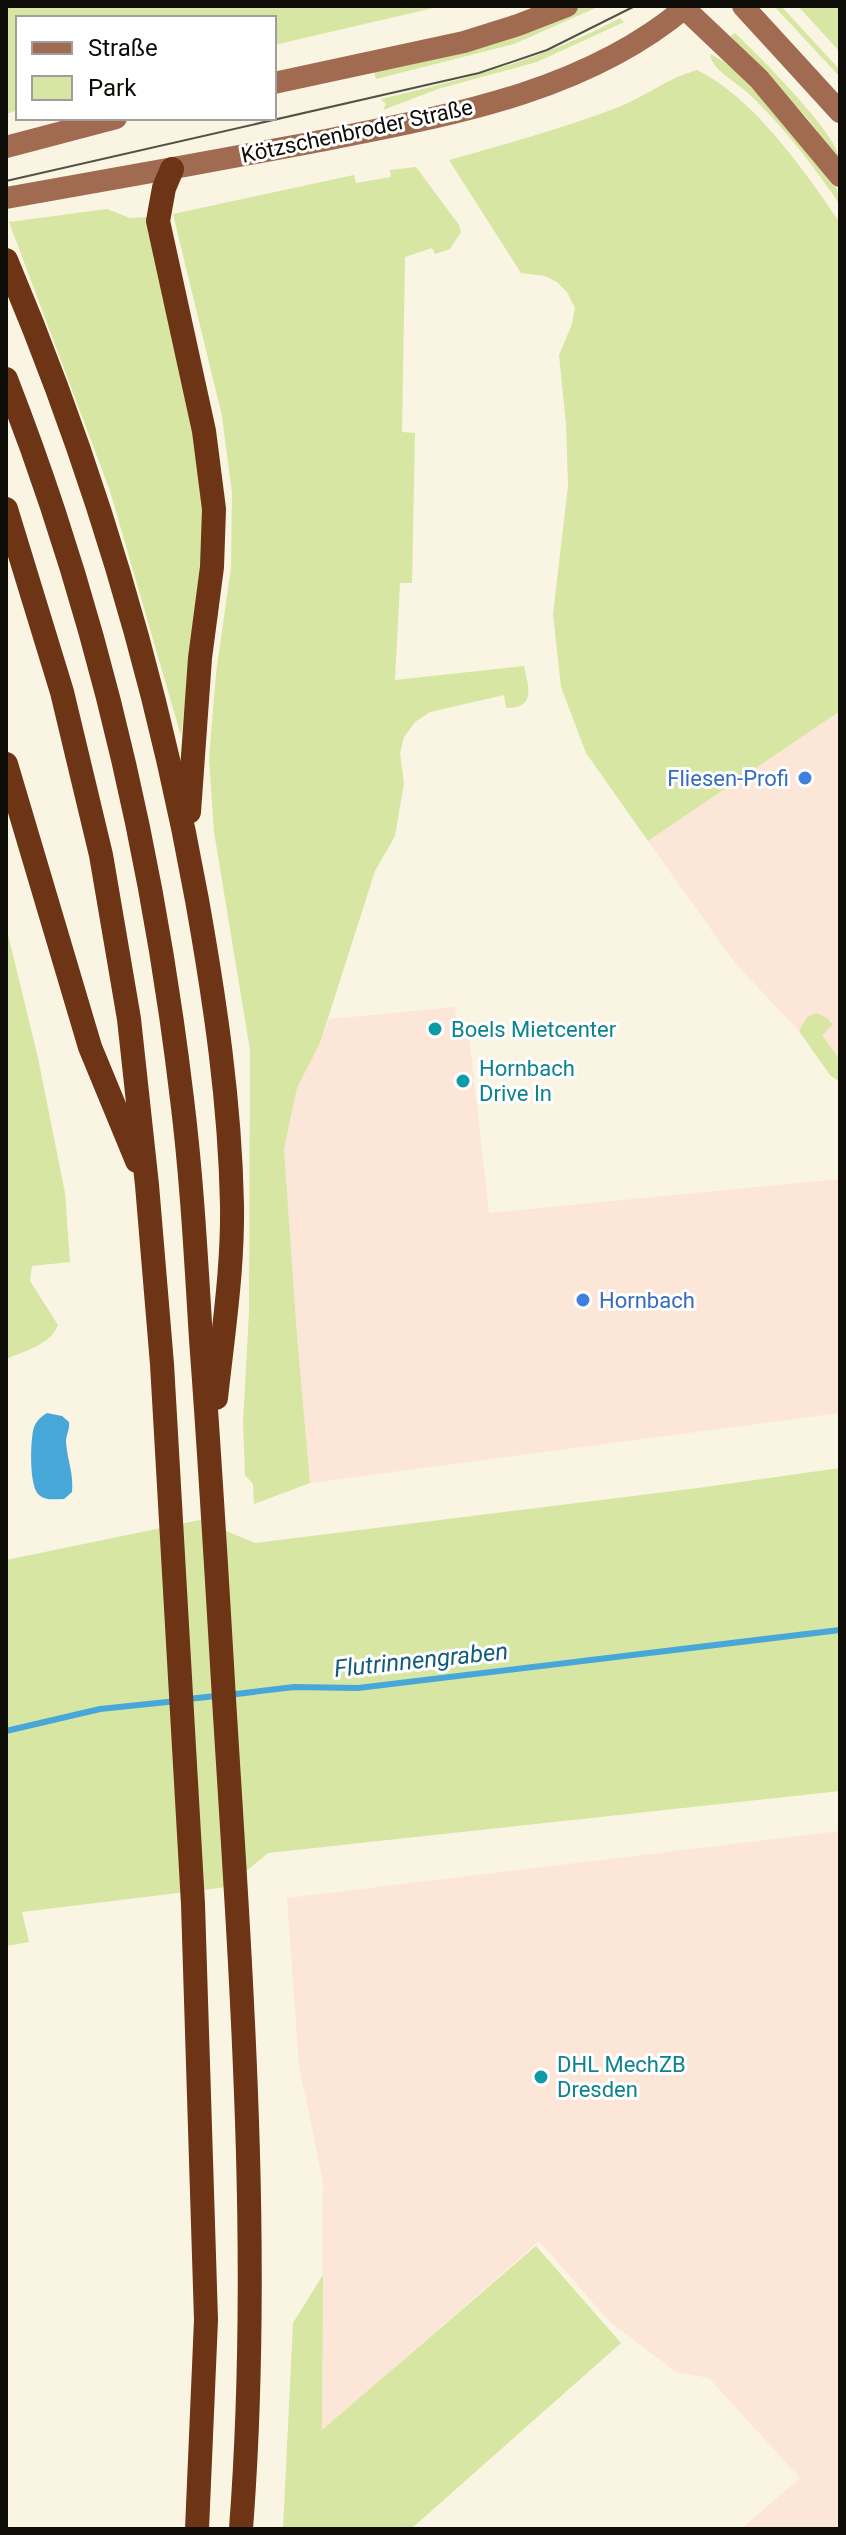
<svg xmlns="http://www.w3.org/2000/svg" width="846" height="2535" font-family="Roboto,sans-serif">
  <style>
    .commercial { fill: #fce6d8 }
    .green { fill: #d7e6a3 }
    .water { fill: #48a7d9 }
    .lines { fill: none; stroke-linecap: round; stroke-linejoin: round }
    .stream { stroke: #48a7d9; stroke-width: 6 }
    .secondary { stroke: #a16b52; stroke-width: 22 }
    .motorway { stroke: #6d3415; stroke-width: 24 }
    .tram { stroke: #545148; stroke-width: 2 }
    .shop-dot { fill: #3f7fe0; stroke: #fff; stroke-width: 3 }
    .culture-dot { fill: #0f9aa8; stroke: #fff; stroke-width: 3 }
    .labels { text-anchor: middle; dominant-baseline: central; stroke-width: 6; stroke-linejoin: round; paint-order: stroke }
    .street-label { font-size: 22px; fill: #0e0c07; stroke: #fff }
    .shop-label { font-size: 22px; fill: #366cbe; stroke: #fff; text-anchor: end }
    .culture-label { font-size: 22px; fill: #0d838f; stroke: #fff; text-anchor: start }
    .water-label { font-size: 24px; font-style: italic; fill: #125b7d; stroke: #fff }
  </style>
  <rect width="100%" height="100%" fill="#f9f5e2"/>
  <!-- commercial -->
  <g class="commercial">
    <path d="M 840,711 L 840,1060 L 822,1035 L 803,1024 L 799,1031 L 735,963 L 648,841 Z"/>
    <path d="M 455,1007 L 456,1019 L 469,1036 L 489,1213 L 840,1179 L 840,1413 L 310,1483 L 297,1335 L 284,1149 L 297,1088 L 320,1043 L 329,1019 Z"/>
    <path d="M 840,1831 L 840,2529 L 741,2529 L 800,2478 L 709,2378 L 676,2372 L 609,2321 L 539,2241 L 322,2431 L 323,2182 L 299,2066 L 287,1898 Z"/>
  </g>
  <!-- green -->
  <g class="green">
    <path d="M 6,6 L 442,6 L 274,45 L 274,18 L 18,18 L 18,110 L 6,114 Z"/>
    <path d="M 582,6 L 600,6 L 514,44 L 376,79 L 374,71 L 553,21 Z"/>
    <path d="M 774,6 L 781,6 L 840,70 L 840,77 Z"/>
    <path d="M 798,6 L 840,6 L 840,52 Z"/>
    <path d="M 620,18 L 624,22 L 537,62 L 438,89 L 383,110 L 386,104 L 381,99 C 469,78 539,61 620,18 Z"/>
    <path d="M 735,33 C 756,53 840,136 840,161 L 807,118 L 730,36 Z"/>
    <path d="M 710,54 C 747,69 804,148 831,181 L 840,194 L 840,205 C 813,165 783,126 748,93 C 737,83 711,69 710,54 Z"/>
    <path d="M 697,70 C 752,96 806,172 840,223 L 840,711 L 648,841 L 586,753 L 561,687 L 553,614 L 568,486 L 566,424 L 559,355 L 572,324 L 575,308 L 567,292 L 557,282 L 545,276 L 521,273 L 449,160 C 506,144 564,128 619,107 C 646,96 668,78 697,70 Z"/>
    <path d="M 416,167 L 459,225 L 461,232 L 450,249 L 435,254 L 432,248 L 405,257 L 402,432 L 415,433 L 412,583 L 400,583 L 395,680 L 524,666 C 528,686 537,708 506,708 L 504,695 L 430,712 L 415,722 L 404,737 L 400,754 L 404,783 L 395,836 L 375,871 L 320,1043 L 297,1088 L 284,1149 L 297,1335 L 310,1483 L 254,1504 L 253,1484 L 245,1475 L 243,1422 L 249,1312 L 250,1050 L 214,832 L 209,758 L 216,674 L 231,567 L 232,493 L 222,416 L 173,214 L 354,175 L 356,183 L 391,177 L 390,170 Z"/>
    <path d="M 107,209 L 130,218 L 146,217 L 196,442 L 202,503 L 202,569 L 181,736 L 110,491 L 9,222 Z"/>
    <path d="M 6,926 L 38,1058 L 65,1193 L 70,1262 L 32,1266 L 30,1281 L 58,1325 C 50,1345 25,1351 6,1359 Z"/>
    <path d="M 817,1013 L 827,1018 L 833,1025 L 822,1035 L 840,1060 L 840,1082 L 830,1075 L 799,1031 L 807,1017 Z"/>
    <path d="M 840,1468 L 840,1791 L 268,1853 L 227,1887 L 22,1912 L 29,1942 L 6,1946 L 6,1560 L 200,1520 L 255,1543 L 698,1488 Z"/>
    <path d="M 536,2246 L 621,2343 L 411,2529 L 283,2529 L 293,2323 L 323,2275 L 322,2430 Z"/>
  </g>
  <!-- water -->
  <path class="water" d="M 47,1413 L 62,1416 L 69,1422 C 70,1430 66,1434 66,1442 C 67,1459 74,1474 72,1492 L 64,1499 C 56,1499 46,1501 39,1495 C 29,1487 30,1440 34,1427 C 37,1420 42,1416 47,1413 Z"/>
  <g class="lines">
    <!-- stream -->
    <g class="stream">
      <path d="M 228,1695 L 294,1687 L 358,1688 L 840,1630"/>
      <path d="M 188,1699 L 216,1696"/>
      <path d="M 6,1731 L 100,1709 L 177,1701"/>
    </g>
    <!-- secondary -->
    <g class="secondary">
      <path d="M 682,6 L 759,79 L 840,176"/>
      <path d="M 743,6 L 840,112"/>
      <path d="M 274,83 L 464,42 L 518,25 L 567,6"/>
      <path d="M 6,147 L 116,118"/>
      <path d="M 6,198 C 107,180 209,162 310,143 C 440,117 583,95 687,6"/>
    </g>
    <!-- motorway -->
    <g class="motorway">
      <path d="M 172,169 L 164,188 L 158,221 L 204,431 L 214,509 L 212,567 L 200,658 L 189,812"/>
      <path d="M 6,260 C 93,466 157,679 197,900 C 215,1001 230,1102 232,1205 C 233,1269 223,1334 216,1398"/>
      <path d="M 6,379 C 96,610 153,854 182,1099 C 192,1179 196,1259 201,1339 C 210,1459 217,1579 224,1699 C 241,1975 262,2253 241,2529"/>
      <path d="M 6,509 L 62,692 L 101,855 L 129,1019 L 147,1185 L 162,1364 L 193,1904 L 206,2320 L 197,2529"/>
      <path d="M 6,764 L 90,1047 L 137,1161"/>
    </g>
    <!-- tram -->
    <path class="tram" d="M 6,181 L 479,73 L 547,50 L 635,6"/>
  </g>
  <!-- markers -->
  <g class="shop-dot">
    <circle cx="805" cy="778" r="8"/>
    <circle cx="583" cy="1300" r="8"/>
  </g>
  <g class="culture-dot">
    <circle cx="435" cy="1029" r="8"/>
    <circle cx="463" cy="1081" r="8"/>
    <circle cx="541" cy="2077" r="8"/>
  </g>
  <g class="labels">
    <!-- street labels -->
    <g class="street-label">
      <text transform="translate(357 131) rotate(-12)">Kötzschenbroder Straße</text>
    </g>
    <!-- shop labels -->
    <g class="shop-label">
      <text x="789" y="778">Fliesen-Profi</text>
      <text x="599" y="1300" text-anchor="start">Hornbach</text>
    </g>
    <!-- culture labels -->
    <g class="culture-label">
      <text x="451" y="1029">Boels Mietcenter</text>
      <text x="479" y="1068">Hornbach<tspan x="479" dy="25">Drive In</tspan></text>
      <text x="557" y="2064">DHL MechZB<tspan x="557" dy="25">Dresden</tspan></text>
    </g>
    <!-- water labels -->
    <g class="water-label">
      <text transform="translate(421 1660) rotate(-6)">Flutrinnengraben</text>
    </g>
  </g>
  <!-- border -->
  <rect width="846" height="2535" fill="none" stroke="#0e0c07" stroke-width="16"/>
  <!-- legend -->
  <rect x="16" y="16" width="260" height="104" fill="#ffffff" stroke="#9f9e9c" stroke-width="2"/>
  <rect x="32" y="42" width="40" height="12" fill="#a16b52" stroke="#9f9e9c" stroke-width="2"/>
  <text x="88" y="56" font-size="24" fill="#0e0c07">Straße</text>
  <rect x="32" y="76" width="40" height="24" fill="#d7e6a3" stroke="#9f9e9c" stroke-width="2"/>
  <text x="88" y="96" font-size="24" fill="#0e0c07">Park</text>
</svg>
